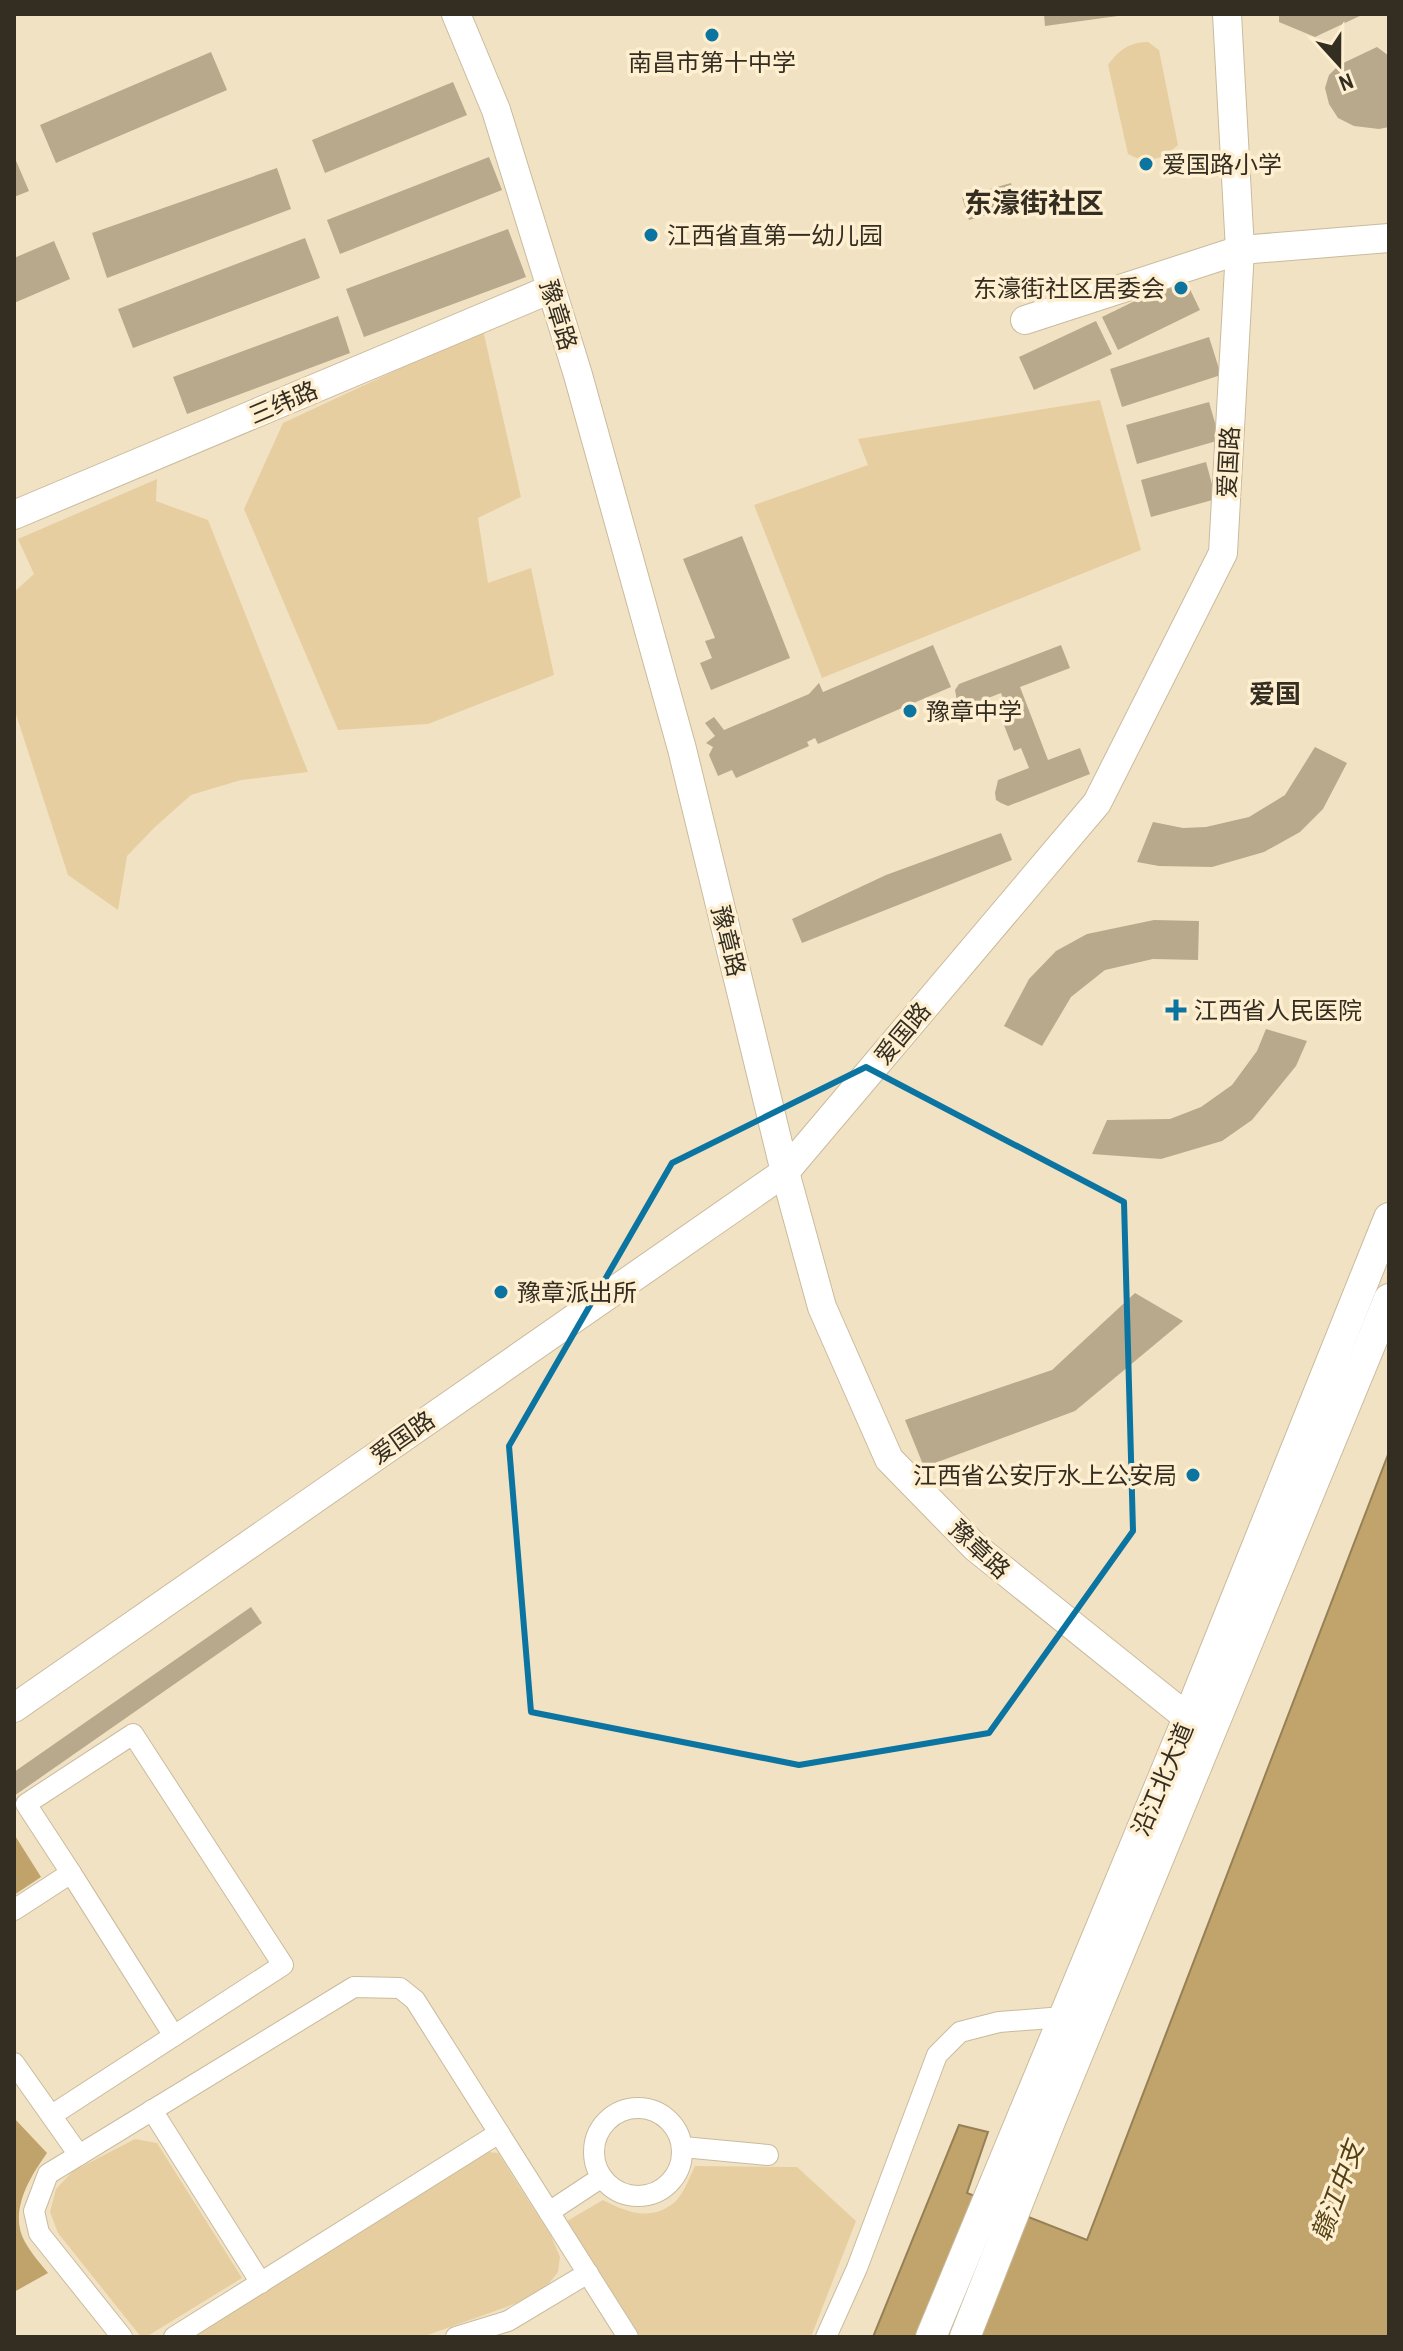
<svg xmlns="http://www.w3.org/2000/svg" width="1403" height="2351" font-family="'Archivo Narrow','Noto Sans SC',sans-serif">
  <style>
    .green { fill: #e6cea0 }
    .forest { fill: #bfa36a }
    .water { fill: #c0a46b; stroke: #968055; stroke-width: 2 }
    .building { fill: #b8a98c }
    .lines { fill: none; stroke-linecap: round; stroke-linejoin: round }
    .street-casing { stroke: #cabb9d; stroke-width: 22 }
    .secondary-casing { stroke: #cabb9d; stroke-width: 30 }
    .primary-casing { stroke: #cabb9d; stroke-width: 32 }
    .street { stroke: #fff; stroke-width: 20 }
    .secondary { stroke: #fff; stroke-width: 28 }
    .primary { stroke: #fff; stroke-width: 30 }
    .marked { fill: none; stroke: #0b74a0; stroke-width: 6; stroke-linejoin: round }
    .poi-dot { fill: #0b74a0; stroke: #ffefd1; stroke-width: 3 }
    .labels { text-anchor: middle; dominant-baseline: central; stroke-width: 7; stroke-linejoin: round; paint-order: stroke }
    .poi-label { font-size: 24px; fill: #332d22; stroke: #ffefd1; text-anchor: start }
    .street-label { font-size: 24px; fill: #332d22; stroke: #ffefd1 }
    .neighbourhood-label { font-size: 26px; font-weight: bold; fill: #332d22; stroke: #ffefd1 }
    .water-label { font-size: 26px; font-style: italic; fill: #554113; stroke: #ffefd1 }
    .quarter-label { font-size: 28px; font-weight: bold; fill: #332d22; stroke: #ffefd1 }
  </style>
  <rect width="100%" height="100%" fill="#f2e2c4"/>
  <!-- green -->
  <g class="green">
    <path d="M 1148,42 L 1159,50 L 1178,145 C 1163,159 1147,165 1128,154 L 1108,65 C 1120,49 1128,43 1148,42 Z"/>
    <path d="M 483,330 L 521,497 L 478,518 L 488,583 L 531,568 L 554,675 L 428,724 L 338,730 L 244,509 L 283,423 Z"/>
    <path d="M 1100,400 L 1141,550 L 822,678 L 754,505 L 868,465 L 858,439 Z"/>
    <path d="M 157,479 L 156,501 L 208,520 L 308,772 L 241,780 L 191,795 L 155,827 L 127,856 L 118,910 L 68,875 L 14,708 L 14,592 L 34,574 L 18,539 Z"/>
    <path d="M 135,2139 L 157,2143 L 242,2278 L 146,2337 L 141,2337 L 58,2233 L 50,2212 L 56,2189 L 73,2171 Z"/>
    <path d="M 488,2152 L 498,2153 L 551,2236 L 560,2257 L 558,2272 L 546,2287 L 523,2301 L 422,2337 L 191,2337 L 478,2155 Z"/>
    <path d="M 695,2166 L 797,2167 L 856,2221 L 811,2337 L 641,2337 L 567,2221 L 603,2200 C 628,2213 652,2222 676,2201 C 684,2193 690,2176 695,2166 Z"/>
  </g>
  <!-- forest -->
  <g class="forest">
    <path d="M 14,1834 L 41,1877 L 14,1895 Z"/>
    <path d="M 14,2118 L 47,2153 C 30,2177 8,2212 25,2242 C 31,2253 40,2263 48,2273 L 14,2292 Z"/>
  </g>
  <!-- water -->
  <path class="water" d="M 1389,1452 L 1389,2337 L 873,2337 L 959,2125 L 988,2132 L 967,2193 L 1087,2240 Z"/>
  <!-- building -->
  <g class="building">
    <path d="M 1044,14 L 1118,14 L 1118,16 L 1045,26 Z"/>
    <path d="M 1279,14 L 1364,14 L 1315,37 L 1279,22 Z"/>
    <path d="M 1377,47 L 1389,56 L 1389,127 L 1379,129 L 1354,126 L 1338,118 L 1329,104 L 1325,88 L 1329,75 L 1339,65 Z"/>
    <path d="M 211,52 L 227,90 L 56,163 L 40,125 Z"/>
    <path d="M 453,82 L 467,115 L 325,173 L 312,140 Z"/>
    <path d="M 14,156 L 29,191 L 14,197 Z"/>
    <path d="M 489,157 L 502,190 L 340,254 L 327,220 Z"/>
    <path d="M 277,168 L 291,209 L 107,278 L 92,233 Z"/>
    <path d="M 1011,183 L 1017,206 L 969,220 L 962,197 Z"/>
    <path d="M 508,229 L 526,277 L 364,337 L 346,289 Z"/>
    <path d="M 305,238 L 320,278 L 133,348 L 118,309 Z"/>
    <path d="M 54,241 L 70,279 L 14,303 L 14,258 Z"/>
    <path d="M 1184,277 L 1200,310 L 1118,350 L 1102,317 Z"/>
    <path d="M 338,316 L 350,353 L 187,414 L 173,377 Z"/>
    <path d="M 1096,321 L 1112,354 L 1034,390 L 1019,357 Z"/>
    <path d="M 1209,337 L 1221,375 L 1122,407 L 1110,369 Z"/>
    <path d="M 1209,402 L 1220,440 L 1137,464 L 1126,425 Z"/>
    <path d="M 1206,462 L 1216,499 L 1151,517 L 1141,480 Z"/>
    <path d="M 742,536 L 790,658 L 711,690 L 700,663 L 712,658 L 705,641 L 715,638 L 683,559 Z"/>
    <path d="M 933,645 L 951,687 L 818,744 L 815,738 L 807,742 L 809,746 L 736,778 L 732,770 L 718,776 L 709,755 L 713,747 L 706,743 L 715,736 L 705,723 L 714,717 L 724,730 L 809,694 L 819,683 L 823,692 Z"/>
    <path d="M 1061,645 L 1070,668 L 1020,687 L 1048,760 L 1080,748 L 1090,774 L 1008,806 L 1001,803 L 996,800 L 995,793 L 998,780 L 1029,768 L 1021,748 L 1014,751 L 1002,720 L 1010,717 L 1001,693 L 968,706 L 957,701 L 955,690 L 959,684 Z"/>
    <path d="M 1315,747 L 1347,763 L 1323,809 L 1300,832 L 1264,852 L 1212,867 L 1159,866 L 1137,862 L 1153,822 L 1183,828 L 1206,827 L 1249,817 L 1285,795 Z"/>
    <path d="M 1001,833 L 1012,860 L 802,943 L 792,919 L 886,875 Z"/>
    <path d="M 1154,920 L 1199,921 L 1198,960 L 1153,959 L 1105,970 L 1071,997 L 1042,1046 L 1004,1026 L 1029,979 L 1056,951 L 1087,934 Z"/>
    <path d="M 1266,1029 L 1307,1041 L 1296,1066 L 1252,1120 L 1222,1141 L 1161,1159 L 1092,1154 L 1107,1120 L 1170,1119 L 1201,1107 L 1232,1085 L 1257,1051 Z"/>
    <path d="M 1135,1293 L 1183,1321 L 1075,1411 L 924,1467 L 905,1420 L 1052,1370 Z"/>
    <path d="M 251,1607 L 262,1623 L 14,1796 L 14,1772 Z"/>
  </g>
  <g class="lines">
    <defs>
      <g id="street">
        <path d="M 14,1910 L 71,1873 L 174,2036"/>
        <path d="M 14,2063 L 79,2155"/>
        <circle cx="638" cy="2152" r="44"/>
        <path d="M 152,2110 L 261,2283"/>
        <path d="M 52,2115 L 283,1965 L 133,1734 L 26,1804 L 71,1873"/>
        <path d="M 683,2147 L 768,2155"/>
        <path d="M 549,2212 L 602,2177"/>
        <path d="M 122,2337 L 39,2233 L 34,2211 L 48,2174 L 354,1987 L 400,1988 L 415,2000 L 628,2337"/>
        <path d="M 174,2337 L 499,2133"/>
        <path d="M 456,2337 L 508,2321 L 588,2273"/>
        <path d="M 826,2337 L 857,2268 L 937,2055 L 960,2032 L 999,2022 L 1063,2017 L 1071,2020"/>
      </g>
      <g id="secondary">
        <path d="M 456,14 L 496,110 L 578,375 L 682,749 L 785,1172 L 822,1307 L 889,1459 L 975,1547 L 1188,1718 L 1208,1725"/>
        <path d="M 1025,320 L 1240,250 L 1389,238"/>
        <path d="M 14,515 L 551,289"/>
        <path d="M 14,1708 L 785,1172 L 1097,803 L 1223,553 L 1240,250 L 1227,14"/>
      </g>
      <g id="primary">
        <path d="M 931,2337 L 1188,1718 L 1389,1218"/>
        <path d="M 965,2337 L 1051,2119 L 1389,1299"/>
      </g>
    </defs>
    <!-- street casing -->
    <use href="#street" class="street-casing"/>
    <!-- secondary casing -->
    <use href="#secondary" class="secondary-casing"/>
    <!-- primary casing -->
    <use href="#primary" class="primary-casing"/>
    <!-- street -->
    <use href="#street" class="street"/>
    <!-- secondary -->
    <use href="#secondary" class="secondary"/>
    <!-- primary -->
    <use href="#primary" class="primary"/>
  </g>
  <!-- marked area -->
  <path class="marked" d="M 866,1067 L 1124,1202 L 1133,1531 L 989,1733 L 799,1765 L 531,1712 L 509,1446 L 672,1163 Z"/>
  <!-- markers -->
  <g class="poi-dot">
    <circle cx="712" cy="35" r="8"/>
    <circle cx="1146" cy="164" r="8"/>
    <circle cx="651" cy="235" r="8"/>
    <circle cx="1181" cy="288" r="8"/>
    <circle cx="910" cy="711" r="8"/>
    <path d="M1172 998h8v8h8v8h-8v8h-8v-8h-8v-8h8z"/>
    <circle cx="501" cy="1292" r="8"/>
    <circle cx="1193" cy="1475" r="8"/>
  </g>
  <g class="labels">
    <!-- poi labels -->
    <g class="poi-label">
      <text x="712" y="62" text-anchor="middle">南昌市第十中学</text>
      <text x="1162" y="164">爱国路小学</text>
      <text x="667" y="235">江西省直第一幼儿园</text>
      <text x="1165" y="288" text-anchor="end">东濠街社区居委会</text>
      <text x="926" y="711">豫章中学</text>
      <text x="1194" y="1010">江西省人民医院</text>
      <text x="517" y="1292">豫章派出所</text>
      <text x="1177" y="1475" text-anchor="end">江西省公安厅水上公安局</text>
    </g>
    <!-- street labels -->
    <g class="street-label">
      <text transform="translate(559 315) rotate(73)">豫章路</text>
      <text transform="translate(283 402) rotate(-23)">三纬路</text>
      <text transform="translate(1228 462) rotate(-87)">爱国路</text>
      <text transform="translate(729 941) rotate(76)">豫章路</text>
      <text transform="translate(902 1033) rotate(-50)">爱国路</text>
      <text transform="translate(402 1437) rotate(-35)">爱国路</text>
      <text transform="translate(980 1549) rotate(43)">豫章路</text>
      <text transform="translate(1162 1779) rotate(-67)">沿江北大道</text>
    </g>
    <!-- neighbourhood labels -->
    <g class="neighbourhood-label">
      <text x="1275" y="693">爱国</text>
    </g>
    <!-- water labels -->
    <g class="water-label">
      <text transform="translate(1337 2191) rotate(-70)">赣江中支</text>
    </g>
    <!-- quarter labels -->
    <g class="quarter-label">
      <text x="1034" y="203">东濠街社区</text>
    </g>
  </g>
  <!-- border -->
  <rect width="1403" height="2351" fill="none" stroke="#332d22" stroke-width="32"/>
  <!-- north arrow -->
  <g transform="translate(1339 64) rotate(159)" stroke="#ffefd1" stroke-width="6" paint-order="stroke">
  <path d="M0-6L14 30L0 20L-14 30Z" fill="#332d22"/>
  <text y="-12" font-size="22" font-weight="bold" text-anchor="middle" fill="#332d22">N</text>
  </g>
</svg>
